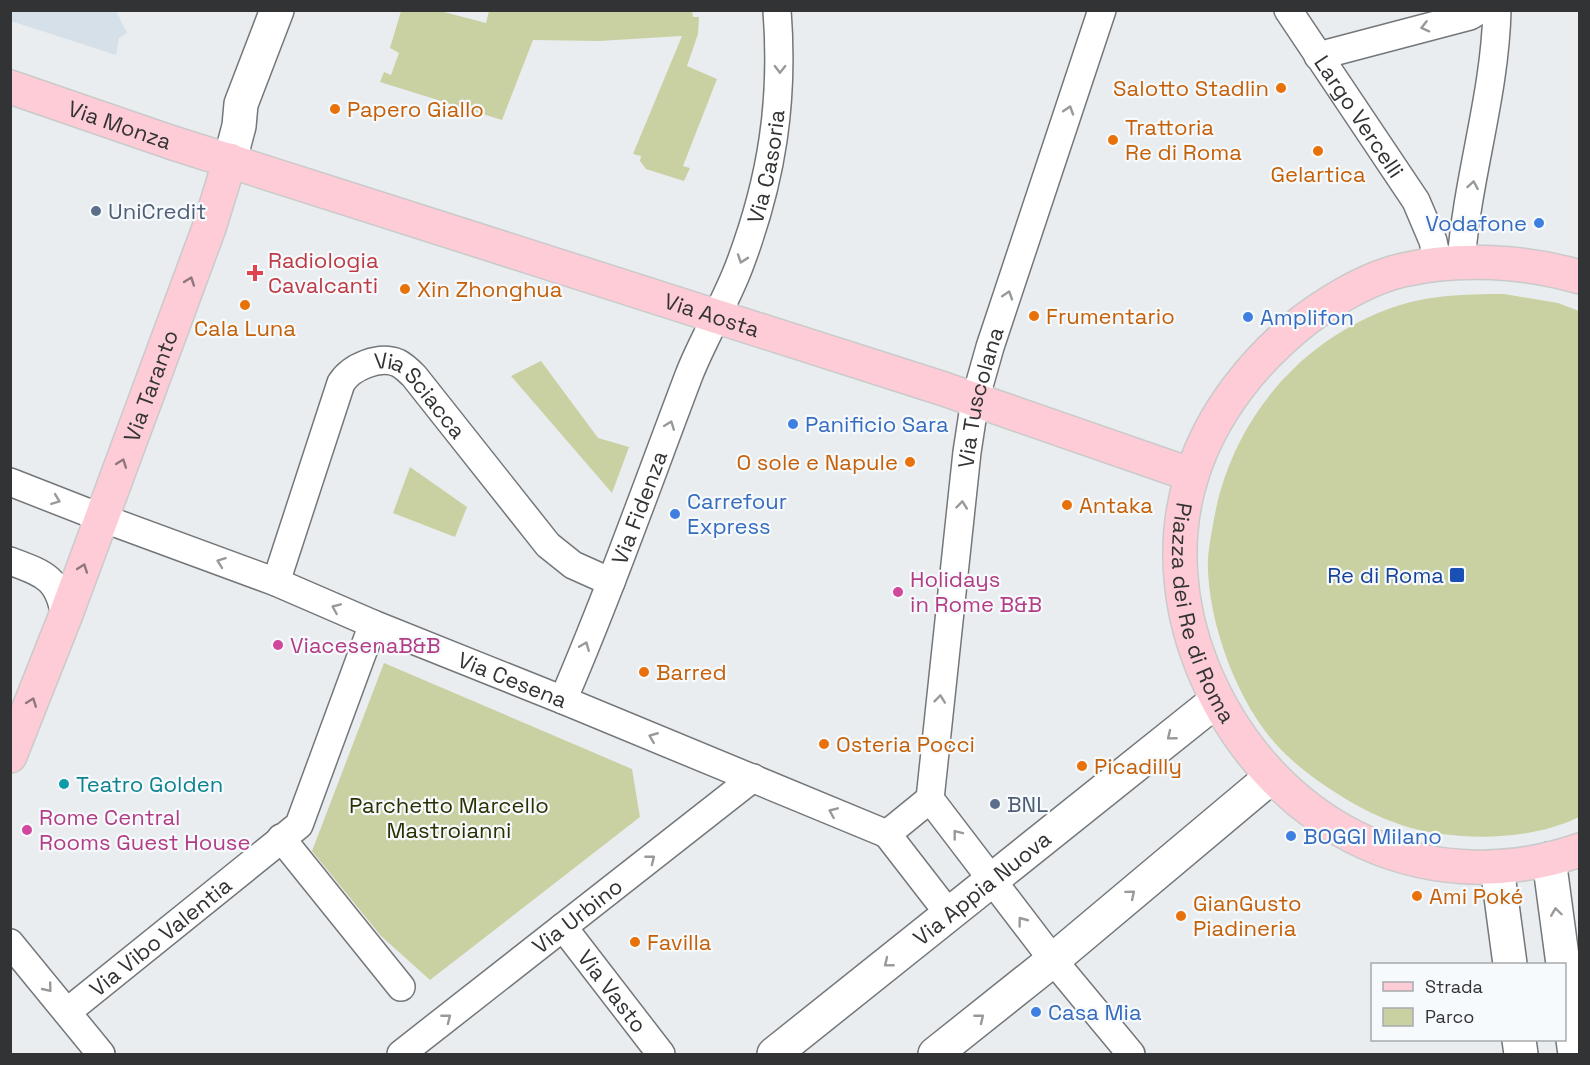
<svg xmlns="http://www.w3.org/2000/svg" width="1590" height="1065" font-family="'Space Grotesk',sans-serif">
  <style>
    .built { fill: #d6e0e8 }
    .green { fill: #c9d1a3 }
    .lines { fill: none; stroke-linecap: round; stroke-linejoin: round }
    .street-casing { stroke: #74777a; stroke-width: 30 }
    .secondary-casing { stroke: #74777a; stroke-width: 36 }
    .primary-casing { stroke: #cacaca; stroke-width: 36 }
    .street { stroke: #fff; stroke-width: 27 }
    .secondary { stroke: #fff; stroke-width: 33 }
    .primary { stroke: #feccd6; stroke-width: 33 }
    .oneway { stroke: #98999a }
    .oneway2 { stroke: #8e787d }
    .food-dot { fill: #e8710a; stroke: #f7fafd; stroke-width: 2 }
    .service-dot { fill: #5c6f8a; stroke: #f7fafd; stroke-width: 2 }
    .shop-dot { fill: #3f7fe0; stroke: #f7fafd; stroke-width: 2 }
    .health-dot { fill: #e0444e; stroke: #f7fafd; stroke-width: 2 }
    .transit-dot { fill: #1a4fb4; stroke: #f7fafd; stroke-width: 2 }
    .hotel-dot { fill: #d1479c; stroke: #f7fafd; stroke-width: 2 }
    .culture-dot { fill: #0f9aa8; stroke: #f7fafd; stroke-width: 2 }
    .labels { text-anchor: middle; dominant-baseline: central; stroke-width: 4.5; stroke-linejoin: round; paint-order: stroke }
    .food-label { font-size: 22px; fill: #c56008; stroke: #f7fafd; text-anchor: start }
    .street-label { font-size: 22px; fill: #323334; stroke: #f7fafd }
    .service-label { font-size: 22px; fill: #4e5e75; stroke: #f7fafd; text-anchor: start }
    .shop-label { font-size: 22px; fill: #366cbe; stroke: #f7fafd; text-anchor: start }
    .health-label { font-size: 22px; fill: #be3a42; stroke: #f7fafd; text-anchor: start }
    .transit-label { font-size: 22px; fill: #164399; stroke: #f7fafd; text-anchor: end }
    .hotel-label { font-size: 22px; fill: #b23c85; stroke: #f7fafd; text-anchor: start }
    .culture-label { font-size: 22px; fill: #0d838f; stroke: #f7fafd; text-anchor: start }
    .park-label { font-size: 22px; fill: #2b3000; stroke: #f7fafd }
  </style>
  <rect width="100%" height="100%" fill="#e9edf0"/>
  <!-- built -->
  <path class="built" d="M 11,10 L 116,11 L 127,33 L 119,38 L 116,55 L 11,21 Z"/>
  <!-- green -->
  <g class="green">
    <path d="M 401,11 L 440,11 L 486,23 L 489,11 L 692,11 L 693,17 L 699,17 L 698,34 L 687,66 L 717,79 L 683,166 L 690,168 L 684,181 L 646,169 L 640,161 L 641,156 L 633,154 L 682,36 L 599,41 L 533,40 L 502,120 L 380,82 L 384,72 L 391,75 L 399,53 L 390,48 Z"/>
    <path d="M 1504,294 L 1558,303 L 1579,311 L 1579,817 C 1536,838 1481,840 1435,833 C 1395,827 1360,809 1327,787 C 1279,755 1255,725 1232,672 C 1219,640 1210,607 1208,572 C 1207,554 1211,536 1214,519 C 1231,425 1294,346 1383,311 C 1423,295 1462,294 1504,294 Z"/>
    <path d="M 541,361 L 598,438 L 629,447 L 612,493 L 511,376 Z"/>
    <path d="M 410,467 L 467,507 L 455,537 L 393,513 Z"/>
    <path d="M 384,663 L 632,769 L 640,817 L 430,980 L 381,936 L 312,851 Z"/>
  </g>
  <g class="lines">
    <defs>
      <g id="street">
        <path id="s1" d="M 1288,10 L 1416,201 L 1433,241 L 1438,265"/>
        <path d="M 1318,56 L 1470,16 L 1480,10"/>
        <path d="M 1461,263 C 1467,178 1495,96 1497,10"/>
        <path id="s2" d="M 10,482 L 102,518 L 276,582 L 373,624 L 563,700 L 887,834"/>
        <path d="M 10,561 C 45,574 59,578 65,617"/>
        <path id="s3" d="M 276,582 L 341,383 C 351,367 379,355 398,363 C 404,366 409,371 414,376 L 548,545 L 573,565 L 611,582"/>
        <path id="s4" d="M 563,700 C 609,593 648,483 689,375 C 704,337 726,302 740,264 C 772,179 784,101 777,10"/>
        <path id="s5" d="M 930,799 L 967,452 L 975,400 L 990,347 L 1102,10"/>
        <path d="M 281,838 L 401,987"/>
        <path d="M 949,914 L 887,834 L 930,799 L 1053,960 L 1131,1054"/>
        <path id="s6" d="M 563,927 L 661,1054"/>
        <path d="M 10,943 L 101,1054"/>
        <path id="s7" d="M 67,1012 L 299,825 L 373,624"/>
        <path id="s8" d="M 401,1054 L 753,778"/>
      </g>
      <g id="secondary">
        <path d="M 230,160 L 239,126 L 241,104 L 277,10"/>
        <path d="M 1549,859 L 1563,964"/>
        <path d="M 1497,867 L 1510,964"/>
        <path d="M 1564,975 L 1575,1054"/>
        <path d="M 1519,1040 L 1521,1054"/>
        <path id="s9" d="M 774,1054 L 1217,700"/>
        <path d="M 935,1054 L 1053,960 L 1271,777"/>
      </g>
      <g id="primary">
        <path id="s10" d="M 10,87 L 170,142 L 944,389 L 1192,475"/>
        <path id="s11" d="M 1580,277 C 1524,261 1460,257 1403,270 C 1368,278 1335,298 1306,319 C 1255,359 1212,412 1192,475 C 1172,538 1178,606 1202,666 C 1264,820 1418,906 1580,850"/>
        <path id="s12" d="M 10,756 L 65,617 L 209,228 L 230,160"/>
      </g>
    </defs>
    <!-- street casing -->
    <use href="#street" class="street-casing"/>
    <!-- secondary casing -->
    <use href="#secondary" class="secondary-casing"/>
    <!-- primary casing -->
    <use href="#primary" class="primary-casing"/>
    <!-- street -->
    <use href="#street" class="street"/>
    <!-- secondary -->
    <use href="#secondary" class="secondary"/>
    <!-- primary -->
    <use href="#primary" class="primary"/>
  </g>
  <!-- one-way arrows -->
  <defs><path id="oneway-chevron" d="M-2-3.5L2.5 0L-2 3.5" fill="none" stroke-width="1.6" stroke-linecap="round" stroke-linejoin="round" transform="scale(1.5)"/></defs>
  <g class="oneway">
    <use href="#oneway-chevron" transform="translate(1425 27) rotate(166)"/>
    <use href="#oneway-chevron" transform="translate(780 69) rotate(91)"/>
    <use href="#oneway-chevron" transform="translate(1069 110) rotate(-72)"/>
    <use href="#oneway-chevron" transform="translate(1473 185) rotate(-80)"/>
    <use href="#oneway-chevron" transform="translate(742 259) rotate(109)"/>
    <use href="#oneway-chevron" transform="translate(1008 295) rotate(-72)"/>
    <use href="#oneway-chevron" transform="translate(670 425) rotate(-69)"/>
    <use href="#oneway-chevron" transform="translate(56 500) rotate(21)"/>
    <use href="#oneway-chevron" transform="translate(962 505) rotate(-84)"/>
    <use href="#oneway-chevron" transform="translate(221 562) rotate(-160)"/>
    <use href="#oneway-chevron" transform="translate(336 608) rotate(-157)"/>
    <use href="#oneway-chevron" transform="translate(585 646) rotate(-68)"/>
    <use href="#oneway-chevron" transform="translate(940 699) rotate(-84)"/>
    <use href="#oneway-chevron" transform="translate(1171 736) rotate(141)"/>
    <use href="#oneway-chevron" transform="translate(653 737) rotate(-158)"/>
    <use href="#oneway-chevron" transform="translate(833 812) rotate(-157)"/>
    <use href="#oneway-chevron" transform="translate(957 834) rotate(-128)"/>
    <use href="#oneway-chevron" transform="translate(651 859) rotate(-38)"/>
    <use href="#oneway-chevron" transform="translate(1131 894) rotate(-40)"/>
    <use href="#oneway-chevron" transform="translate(1556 912) rotate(-98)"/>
    <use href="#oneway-chevron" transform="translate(1022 921) rotate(-127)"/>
    <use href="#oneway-chevron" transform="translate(888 963) rotate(141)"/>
    <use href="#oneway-chevron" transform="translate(48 988) rotate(51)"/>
    <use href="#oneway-chevron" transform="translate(447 1018) rotate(-38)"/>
    <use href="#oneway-chevron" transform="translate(980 1018) rotate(-39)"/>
  </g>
  <g class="oneway2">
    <use href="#oneway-chevron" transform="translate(190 281) rotate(-70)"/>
    <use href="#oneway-chevron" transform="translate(122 463) rotate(-70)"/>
    <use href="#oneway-chevron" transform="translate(83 568) rotate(-70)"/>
    <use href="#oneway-chevron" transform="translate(32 702) rotate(-69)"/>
  </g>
  <!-- markers -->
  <g class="food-dot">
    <circle cx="1281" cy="88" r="6"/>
    <circle cx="335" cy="109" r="6"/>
    <circle cx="1113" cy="140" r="6"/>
    <circle cx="1318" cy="151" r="6"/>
    <circle cx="405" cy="289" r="6"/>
    <circle cx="245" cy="305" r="6"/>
    <circle cx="1034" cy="316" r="6"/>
    <circle cx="910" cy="462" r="6"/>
    <circle cx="1067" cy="505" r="6"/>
    <circle cx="644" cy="672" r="6"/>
    <circle cx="824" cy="744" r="6"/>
    <circle cx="1082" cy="766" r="6"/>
    <circle cx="1417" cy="896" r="6"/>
    <circle cx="1181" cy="916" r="6"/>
    <circle cx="635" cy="942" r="6"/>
  </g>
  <g class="service-dot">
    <circle cx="96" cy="211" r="6"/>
    <circle cx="995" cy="804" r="6"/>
  </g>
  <g class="shop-dot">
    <circle cx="1539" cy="223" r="6"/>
    <circle cx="1248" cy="317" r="6"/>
    <circle cx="793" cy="424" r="6"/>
    <circle cx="675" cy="514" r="6"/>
    <circle cx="1291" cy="836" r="6"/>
    <circle cx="1036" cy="1012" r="6"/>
  </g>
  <path class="health-dot" d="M252 264h6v6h6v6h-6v6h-6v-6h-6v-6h6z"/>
  <rect class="transit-dot" x="1449" y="567" width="16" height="16" rx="3"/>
  <g class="hotel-dot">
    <circle cx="898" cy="592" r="6"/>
    <circle cx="278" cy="645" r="6"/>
    <circle cx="27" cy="830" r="6"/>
  </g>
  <circle class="culture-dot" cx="64" cy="784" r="6"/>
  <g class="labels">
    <!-- food labels -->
    <g class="food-label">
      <text x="1269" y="88" text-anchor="end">Salotto Stadlin</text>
      <text x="347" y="109">Papero Giallo</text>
      <text x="1125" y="127">Trattoria<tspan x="1125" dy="25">Re di Roma</tspan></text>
      <text x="1318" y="174" text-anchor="middle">Gelartica</text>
      <text x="417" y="289">Xin Zhonghua</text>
      <text x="1046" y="316">Frumentario</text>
      <text x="245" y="328" text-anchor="middle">Cala Luna</text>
      <text x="898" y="462" text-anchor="end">O sole e Napule</text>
      <text x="1079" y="505">Antaka</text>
      <text x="656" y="672">Barred</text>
      <text x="836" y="744">Osteria Pocci</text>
      <text x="1094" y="766">Picadilly</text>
      <text x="1429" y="896">Ami Poké</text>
      <text x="1193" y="903">GianGusto<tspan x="1193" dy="25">Piadineria</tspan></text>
      <text x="647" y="942">Favilla</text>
    </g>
    <!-- street labels -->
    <g class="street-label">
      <text stroke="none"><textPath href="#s1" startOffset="128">Largo Vercelli</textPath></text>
      <text stroke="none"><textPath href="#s10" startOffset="116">Via Monza</textPath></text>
      <text stroke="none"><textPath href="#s4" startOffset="572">Via Casoria</textPath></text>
      <text stroke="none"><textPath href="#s10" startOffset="738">Via Aosta</textPath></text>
      <text stroke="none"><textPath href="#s12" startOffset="396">Via Taranto</textPath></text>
      <text stroke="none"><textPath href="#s5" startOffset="405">Via Tuscolana</textPath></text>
      <text stroke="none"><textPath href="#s3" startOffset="310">Via Sciacca</textPath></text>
      <text stroke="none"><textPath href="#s4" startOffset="207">Via Fidenza</textPath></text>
      <text stroke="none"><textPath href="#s11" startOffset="627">Piazza dei Re di Roma</textPath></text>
      <text stroke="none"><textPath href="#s2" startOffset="540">Via Cesena</textPath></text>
      <text stroke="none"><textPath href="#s9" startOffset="266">Via Appia Nuova</textPath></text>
      <text stroke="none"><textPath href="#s8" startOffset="224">Via Urbino</textPath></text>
      <text stroke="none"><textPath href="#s7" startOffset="120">Via Vibo Valentia</textPath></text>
      <text stroke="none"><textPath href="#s6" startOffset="81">Via Vasto</textPath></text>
    </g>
    <!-- service labels -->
    <g class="service-label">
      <text x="108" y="211">UniCredit</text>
      <text x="1007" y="804">BNL</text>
    </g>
    <!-- shop labels -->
    <g class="shop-label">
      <text x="1527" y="223" text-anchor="end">Vodafone</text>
      <text x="1260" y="317">Amplifon</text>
      <text x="805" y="424">Panificio Sara</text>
      <text x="687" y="501">Carrefour<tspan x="687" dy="25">Express</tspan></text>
      <text x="1303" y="836">BOGGI Milano</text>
      <text x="1048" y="1012">Casa Mia</text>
    </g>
    <!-- health labels -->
    <g class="health-label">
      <text x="268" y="260">Radiologia<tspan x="268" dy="25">Cavalcanti</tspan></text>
    </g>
    <!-- transit labels -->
    <g class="transit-label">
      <text x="1444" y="575">Re di Roma</text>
    </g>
    <!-- hotel labels -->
    <g class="hotel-label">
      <text x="910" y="579">Holidays<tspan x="910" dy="25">in Rome B&amp;B</tspan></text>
      <text x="290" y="645">ViacesenaB&amp;B</text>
      <text x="39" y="817">Rome Central<tspan x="39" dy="25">Rooms Guest House</tspan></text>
    </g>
    <!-- culture labels -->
    <g class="culture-label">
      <text x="76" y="784">Teatro Golden</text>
    </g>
    <!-- park labels -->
    <g class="park-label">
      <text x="449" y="805">Parchetto Marcello<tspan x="449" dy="25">Mastroianni</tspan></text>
    </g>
  </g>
  <!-- border -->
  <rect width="1590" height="1065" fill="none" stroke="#323334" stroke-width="24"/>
  <!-- legend -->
  <rect x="1371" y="963" width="195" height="78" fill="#f7fafd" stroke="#a8aaad" stroke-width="1.5"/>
  <rect x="1383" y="982" width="30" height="9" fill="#feccd6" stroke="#a8aaad" stroke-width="1.5"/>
  <text x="1425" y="993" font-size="18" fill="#323334">Strada</text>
  <rect x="1383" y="1008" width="30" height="18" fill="#c9d1a3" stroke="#a8aaad" stroke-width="1.5"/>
  <text x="1425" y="1023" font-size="18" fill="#323334">Parco</text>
</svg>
